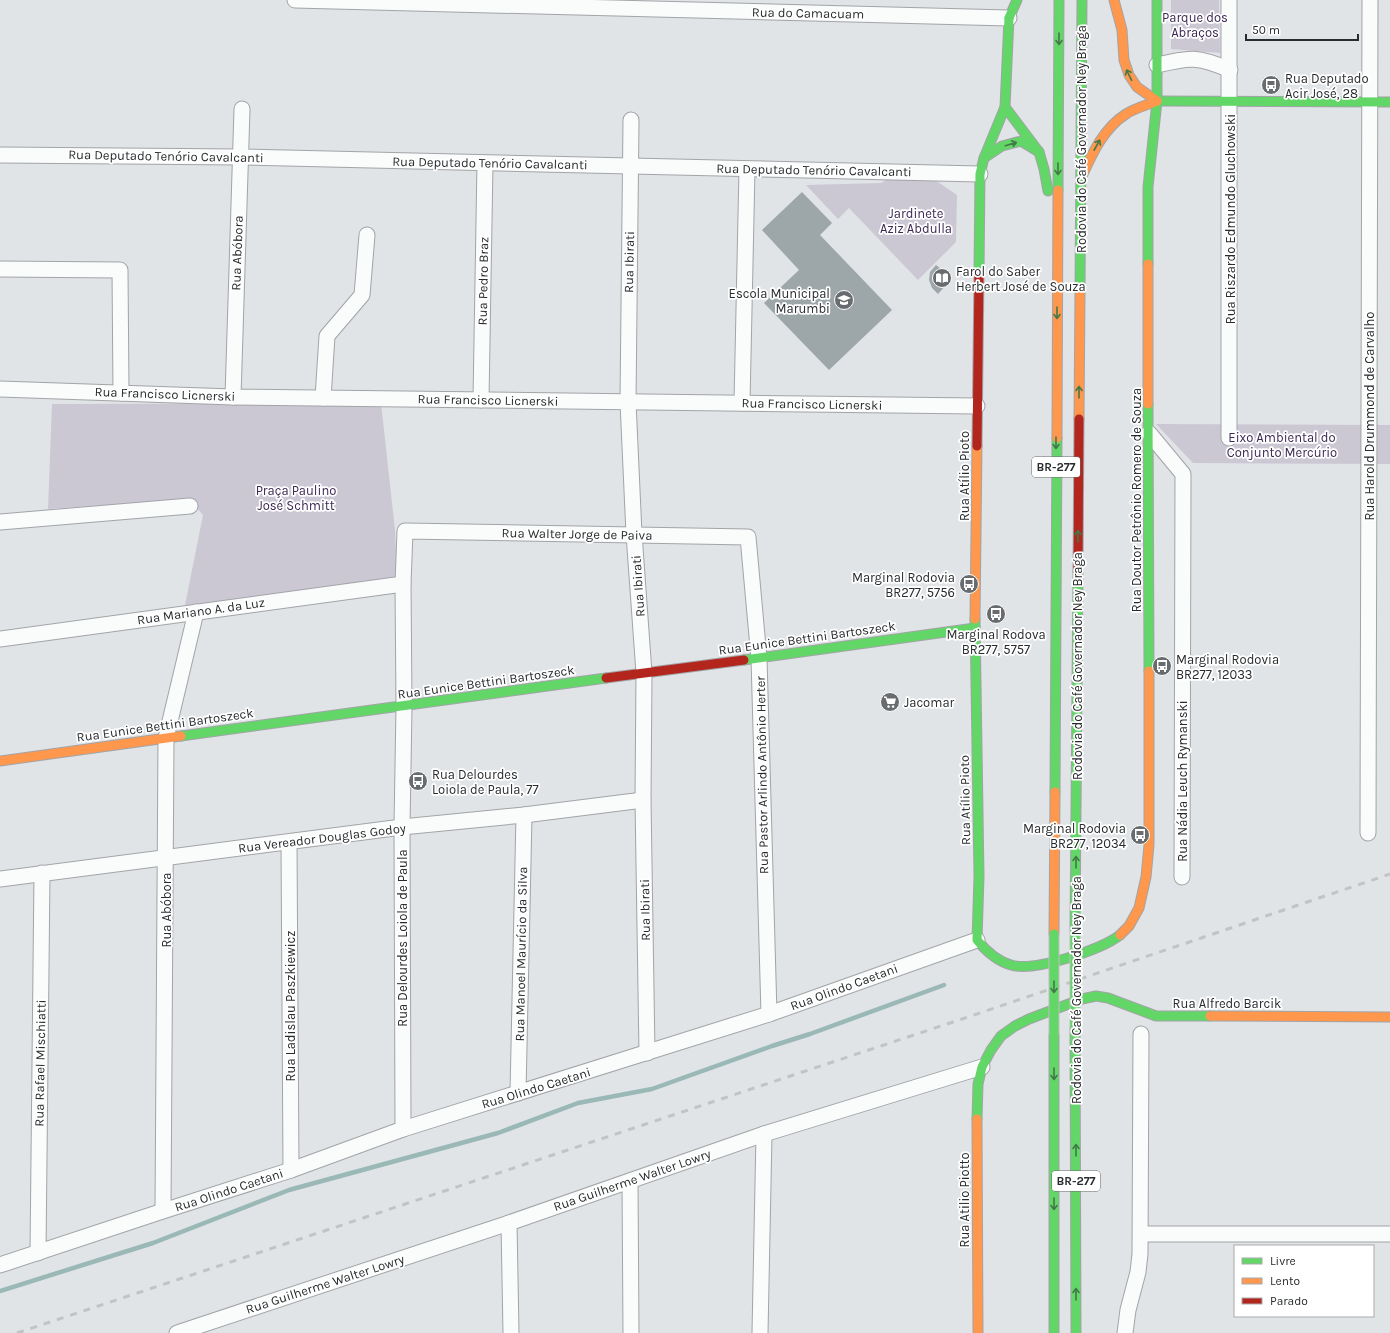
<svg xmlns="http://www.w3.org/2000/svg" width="1390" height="1333" font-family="Karla,sans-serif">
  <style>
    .green { fill: #cbc8d4 }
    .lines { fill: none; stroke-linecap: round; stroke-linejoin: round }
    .stream { stroke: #99b8b6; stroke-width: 4.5 }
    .building { fill: #9da6a9 }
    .street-casing { stroke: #a2a4a7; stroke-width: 17 }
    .fast-casing { stroke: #a2a4a7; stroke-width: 11 }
    .slow-casing { stroke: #a2a4a7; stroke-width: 11 }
    .jam-casing { stroke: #a2a4a7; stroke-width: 11 }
    .street { stroke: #fafbfb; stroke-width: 15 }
    .fast { stroke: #63d668; stroke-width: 9 }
    .slow { stroke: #ff974d; stroke-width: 9 }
    .jam { stroke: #b3261e; stroke-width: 9 }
    .rail { stroke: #c2c4c4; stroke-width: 3; stroke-dasharray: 7 7; stroke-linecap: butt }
    .fast-bridge-casing { stroke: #bdbfc0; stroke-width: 11; stroke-linecap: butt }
    .fast-bridge { stroke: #63d668; stroke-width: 9 }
    .oneway { stroke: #437848 }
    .labels { text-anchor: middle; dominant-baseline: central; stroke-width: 3.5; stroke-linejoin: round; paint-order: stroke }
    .shield { fill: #fff; stroke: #686b6c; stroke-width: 1 }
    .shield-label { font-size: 12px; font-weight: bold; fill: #282b2d }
    .street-label { font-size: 13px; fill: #282b2d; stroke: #fff }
    .park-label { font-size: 13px; fill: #3c2852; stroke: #fff }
    .poi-label { font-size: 13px; fill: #282b2d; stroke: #fff; text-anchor: start }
  </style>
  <rect width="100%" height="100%" fill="#e0e4e7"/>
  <!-- green -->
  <g class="green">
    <path d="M 1171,0 L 1219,0 L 1220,53 L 1171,49 Z"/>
    <path d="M 886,180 L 935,180 L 957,195 L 956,242 L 918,280 L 849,208 L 838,219 L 806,185 L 881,183 Z"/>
    <path d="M 381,403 L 395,530 L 397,578 L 184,610 L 203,515 L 189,499 L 48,509 L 52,404 Z"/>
    <path d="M 1156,424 L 1390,425 L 1390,464 L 1193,463 Z"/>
  </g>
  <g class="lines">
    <!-- stream -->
    <path class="stream" d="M 0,1291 L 153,1243 L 289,1190 L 498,1133 L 578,1103 L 652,1089 L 772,1046 L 810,1034 L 944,985"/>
  </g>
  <!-- building -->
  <g class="building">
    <path d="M 802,192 L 832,223 L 820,235 L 892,310 L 829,370 L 764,303 L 799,270 L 762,230 Z"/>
    <path d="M 936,265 L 952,278 L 938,294 L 932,288 L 929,280 L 930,272 Z"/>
  </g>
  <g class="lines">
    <defs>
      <g id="street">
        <path d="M 295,0 L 1009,18"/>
        <path d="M 1157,65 C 1190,57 1198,56 1230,70"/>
        <path d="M 631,120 L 628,402 L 634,534 L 644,673 L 643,800 L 647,1053"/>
        <path d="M 0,155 L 240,157 L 980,174"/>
        <path d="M 0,269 L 120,270 L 121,393"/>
        <path d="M 0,389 L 233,397 L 977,406"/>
        <path d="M 233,397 L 242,109"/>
        <path d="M 323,398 L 327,336 L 362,295 L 367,235"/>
        <path d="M 481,400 L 485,163"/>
        <path d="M 742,403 L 747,169"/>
        <path d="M 1149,433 L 1183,474 L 1182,877"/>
        <path d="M 1229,438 L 1229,0"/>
        <path d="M 0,522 L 190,506"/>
        <path d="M 0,639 L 403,584"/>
        <path d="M 1368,833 L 1370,0"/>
        <path d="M 289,842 L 291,1170"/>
        <path d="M 0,879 L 402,827 L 524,815 L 643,800"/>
        <path d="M 518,1093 L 524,815"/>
        <path d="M 403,1129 L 402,827 L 404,706 L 403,584 L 405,531 L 748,537 L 759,658 L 769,1014"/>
        <path d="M 630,1181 L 631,1333"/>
        <path d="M 163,1211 L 166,738 L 196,612"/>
        <path d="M 509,1223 L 511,1333"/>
        <path d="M 1141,1234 L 1390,1234"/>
        <path d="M 38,1253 L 42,873"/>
        <path d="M 0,1265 L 163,1211 L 291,1170 L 403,1129 L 769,1014 L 977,940"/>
        <path d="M 177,1333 L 509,1223 L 764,1134 L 982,1067"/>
        <path d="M 760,1333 L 764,1134"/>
        <path d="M 1125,1333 L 1128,1310 L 1138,1272 L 1140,1254 L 1141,1034"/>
      </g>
      <g id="fast">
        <path d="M 1009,18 L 1017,0"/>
        <path d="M 1157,101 L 1390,102"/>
        <path d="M 1005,107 L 1039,152 L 1044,169 L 1048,191"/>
        <path d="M 984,158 L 1002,146 L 1021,141 L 1039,152"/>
        <path d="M 1058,190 L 1059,0"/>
        <path d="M 1148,264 L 1148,187 L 1157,101 L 1157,0"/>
        <path d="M 979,273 L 980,174 L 984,158 L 1005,107 L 1009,18"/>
        <path d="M 1080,292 L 1082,0"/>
        <path d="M 1148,404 L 1149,671"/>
        <path d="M 975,619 L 979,876 L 977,940 C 986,951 997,961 1011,965 C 1034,972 1101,950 1120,935"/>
        <path d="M 744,660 L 975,628"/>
        <path d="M 181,736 L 606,678"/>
        <path d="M 1055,792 L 1057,438"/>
        <path d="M 1075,929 L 1078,571"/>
        <path d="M 1075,1029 L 1076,1333"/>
        <path d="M 1054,1035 L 1054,1333"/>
        <path d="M 977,1119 L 978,1084 L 982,1067 L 991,1050 L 1001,1036 L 1015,1026 L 1029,1019 L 1082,999 L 1096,996 L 1108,998 L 1156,1016 L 1210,1016"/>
      </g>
      <g id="slow">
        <path d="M 1114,0 L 1122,30 L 1124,60 L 1129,75 L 1137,87 L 1157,101"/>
        <path d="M 1083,174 C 1093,152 1104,128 1126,114 C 1135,108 1147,105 1157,101"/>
        <path d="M 1148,264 L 1148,404"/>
        <path d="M 1079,419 L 1080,292"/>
        <path d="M 1057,438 L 1058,190"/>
        <path d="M 975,619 L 977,446"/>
        <path d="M 0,761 L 181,736"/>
        <path d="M 1054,934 L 1055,792"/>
        <path d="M 1120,935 L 1129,926 L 1139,908 L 1146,877 L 1149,845 L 1149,671"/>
        <path d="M 1210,1016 L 1390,1017"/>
        <path d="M 977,1119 L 978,1333"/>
      </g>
      <g id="jam">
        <path d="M 977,446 L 979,273"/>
        <path d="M 1078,571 L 1079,419"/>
        <path d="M 606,678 L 744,660"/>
      </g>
    </defs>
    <!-- street casing -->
    <use href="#street" class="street-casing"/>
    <!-- fast casing -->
    <use href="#fast" class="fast-casing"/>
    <!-- slow casing -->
    <use href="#slow" class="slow-casing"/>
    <!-- jam casing -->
    <use href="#jam" class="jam-casing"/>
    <!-- street -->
    <use href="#street" class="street"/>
    <!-- fast -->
    <use href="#fast" class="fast"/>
    <!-- slow -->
    <use href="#slow" class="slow"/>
    <!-- jam -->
    <use href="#jam" class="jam"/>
    <!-- rail -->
    <path class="rail" d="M 17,1333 L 962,1019 L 1390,874"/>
    <defs>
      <g id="fast-bridge">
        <path d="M 1075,929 L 1075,1029"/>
        <path d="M 1054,934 L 1054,1035"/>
      </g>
    </defs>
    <!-- fast-bridge casing -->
    <use href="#fast-bridge" class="fast-bridge-casing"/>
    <!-- fast-bridge -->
    <use href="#fast-bridge" class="fast-bridge"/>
  </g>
  <!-- one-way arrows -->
  <defs><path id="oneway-shaft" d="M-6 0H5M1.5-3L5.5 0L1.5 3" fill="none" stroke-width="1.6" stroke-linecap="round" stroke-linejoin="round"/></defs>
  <g class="oneway">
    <use href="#oneway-shaft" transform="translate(1059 39) rotate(90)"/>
    <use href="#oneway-shaft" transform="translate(1129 75) rotate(-116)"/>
    <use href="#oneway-shaft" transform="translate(1011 144) rotate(-16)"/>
    <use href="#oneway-shaft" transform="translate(1097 145) rotate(-61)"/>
    <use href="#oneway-shaft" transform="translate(1058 169) rotate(90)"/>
    <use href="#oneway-shaft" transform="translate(1057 313) rotate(90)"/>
    <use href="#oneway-shaft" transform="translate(1079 392) rotate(-90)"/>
    <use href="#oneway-shaft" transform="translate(1056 443) rotate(90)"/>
    <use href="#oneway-shaft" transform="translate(1078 536) rotate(-90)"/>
    <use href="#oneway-shaft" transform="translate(1076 862) rotate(-90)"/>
    <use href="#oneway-shaft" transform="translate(1054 987) rotate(90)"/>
    <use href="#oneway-shaft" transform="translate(1054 1074) rotate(90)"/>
    <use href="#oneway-shaft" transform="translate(1076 1150) rotate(-90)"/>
    <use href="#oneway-shaft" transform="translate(1054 1204) rotate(90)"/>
    <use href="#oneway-shaft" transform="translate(1076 1294) rotate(-90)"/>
  </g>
  <!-- icons -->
  <defs>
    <symbol id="bus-disc" viewBox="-11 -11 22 22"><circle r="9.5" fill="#686c6e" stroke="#fff"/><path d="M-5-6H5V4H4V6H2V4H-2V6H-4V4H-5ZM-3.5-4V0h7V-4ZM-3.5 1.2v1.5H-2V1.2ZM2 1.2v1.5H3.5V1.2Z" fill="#fff"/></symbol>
    <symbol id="library-disc" viewBox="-11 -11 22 22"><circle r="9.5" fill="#686c6e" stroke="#fff"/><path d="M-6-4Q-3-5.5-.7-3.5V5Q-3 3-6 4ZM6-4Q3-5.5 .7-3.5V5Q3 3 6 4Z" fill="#fff"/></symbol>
    <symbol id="school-disc" viewBox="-11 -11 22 22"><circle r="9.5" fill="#686c6e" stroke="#fff"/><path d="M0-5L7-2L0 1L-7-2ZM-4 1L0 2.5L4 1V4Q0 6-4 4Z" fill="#fff"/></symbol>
    <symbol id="supermarket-disc" viewBox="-11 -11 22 22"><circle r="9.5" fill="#686c6e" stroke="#fff"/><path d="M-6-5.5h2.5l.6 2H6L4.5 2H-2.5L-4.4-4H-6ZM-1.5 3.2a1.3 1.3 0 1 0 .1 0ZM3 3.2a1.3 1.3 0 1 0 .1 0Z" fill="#fff"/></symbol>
  </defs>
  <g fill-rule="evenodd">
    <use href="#bus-disc" x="1260" y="74" width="22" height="22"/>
    <use href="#library-disc" x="931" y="267" width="22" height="22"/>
    <use href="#school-disc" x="833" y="289" width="22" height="22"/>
    <use href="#bus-disc" x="958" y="573" width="22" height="22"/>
    <use href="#bus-disc" x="985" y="603" width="22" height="22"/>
    <use href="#bus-disc" x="1151" y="655" width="22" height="22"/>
    <use href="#supermarket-disc" x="879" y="691" width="22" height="22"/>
    <use href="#bus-disc" x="407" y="770" width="22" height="22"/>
    <use href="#bus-disc" x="1129" y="824" width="22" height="22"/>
  </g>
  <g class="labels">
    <!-- shield labels -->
    <g class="shield">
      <rect x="1032" y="457" width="48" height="20" rx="3"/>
      <rect x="1052" y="1171" width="48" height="20" rx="3"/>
    </g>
    <g class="shield-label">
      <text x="1056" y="467">BR-277</text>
      <text x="1076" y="1181">BR-277</text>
    </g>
    <!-- street labels -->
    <g class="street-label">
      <text transform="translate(808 13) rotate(1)">Rua do Camacuam</text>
      <text transform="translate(1081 139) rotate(-90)">Rodovia do Café Governador Ney Braga</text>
      <text transform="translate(166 156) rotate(1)">Rua Deputado Tenório Cavalcanti</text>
      <text transform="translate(490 163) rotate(1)">Rua Deputado Tenório Cavalcanti</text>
      <text transform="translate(814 170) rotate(1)">Rua Deputado Tenório Cavalcanti</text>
      <text transform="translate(1230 219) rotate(-90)">Rua Riszardo Edmundo Gluchowski</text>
      <text transform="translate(237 253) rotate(-88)">Rua Abóbora</text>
      <text transform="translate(629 262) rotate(-89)">Rua Ibirati</text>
      <text transform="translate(483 281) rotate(-89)">Rua Pedro Braz</text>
      <text transform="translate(165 394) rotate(2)">Rua Francisco Licnerski</text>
      <text transform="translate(488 400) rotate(1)">Rua Francisco Licnerski</text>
      <text transform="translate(812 404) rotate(1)">Rua Francisco Licnerski</text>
      <text transform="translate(1369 416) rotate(-90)">Rua Harold Drummond de Carvalho</text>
      <text transform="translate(964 476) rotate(-90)">Rua Atílio Pioto</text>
      <text transform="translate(1136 500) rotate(-90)">Rua Doutor Petrônio Romero de Souza</text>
      <text transform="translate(577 534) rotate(1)">Rua Walter Jorge de Paiva</text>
      <text transform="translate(638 586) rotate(-94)">Rua Ibirati</text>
      <text transform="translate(201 611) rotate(-8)">Rua Mariano A. da Luz</text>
      <text transform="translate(807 638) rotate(-8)">Rua Eunice Bettini Bartoszeck</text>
      <text transform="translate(1077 666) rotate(-90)">Rodovia do Café Governador Ney Braga</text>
      <text transform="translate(486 682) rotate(-8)">Rua Eunice Bettini Bartoszeck</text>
      <text transform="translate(165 725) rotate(-8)">Rua Eunice Bettini Bartoszeck</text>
      <text transform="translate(762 775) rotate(-91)">Rua Pastor Arlindo Antônio Herter</text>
      <text transform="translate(1182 781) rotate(-90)">Rua Nádia Leuch Rymanski</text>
      <text transform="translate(965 800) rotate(-91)">Rua Atílio Pioto</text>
      <text transform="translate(322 838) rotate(-7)">Rua Vereador Douglas Godoy</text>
      <text transform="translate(166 910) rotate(-90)">Rua Abóbora</text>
      <text transform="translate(645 910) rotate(-91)">Rua Ibirati</text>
      <text transform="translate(402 938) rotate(-90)">Rua Delourdes Loiola de Paula</text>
      <text transform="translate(521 954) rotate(-89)">Rua Manoel Maurício da Silva</text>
      <text transform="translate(844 987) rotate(-20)">Rua Olindo Caetani</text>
      <text transform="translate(1076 990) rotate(-90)">Rodovia do Café Governador Ney Braga</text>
      <text x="1227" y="1003">Rua Alfredo Barcik</text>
      <text transform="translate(290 1006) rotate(-90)">Rua Ladislau Paszkiewicz</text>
      <text transform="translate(40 1063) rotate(-89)">Rua Rafael Mischiatti</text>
      <text transform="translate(536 1088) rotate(-17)">Rua Olindo Caetani</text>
      <text transform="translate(632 1180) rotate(-19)">Rua Guilherme Walter Lowry</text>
      <text transform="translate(229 1190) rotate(-18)">Rua Olindo Caetani</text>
      <text transform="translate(964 1200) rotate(-90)">Rua Atilio Piotto</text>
      <text transform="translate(325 1284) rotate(-18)">Rua Guilherme Walter Lowry</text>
    </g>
    <!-- park labels -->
    <g class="park-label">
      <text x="1195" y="17">Parque dos<tspan x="1195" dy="15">Abraços</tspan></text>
      <text x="916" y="213">Jardinete<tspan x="916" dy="15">Aziz Abdulla</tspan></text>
      <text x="1282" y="437">Eixo Ambiental do<tspan x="1282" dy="15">Conjunto Mercúrio</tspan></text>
      <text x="296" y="490">Praça Paulino<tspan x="296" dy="15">José Schmitt</tspan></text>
    </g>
    <!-- poi labels -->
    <g class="poi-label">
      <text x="1285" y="78">Rua Deputado<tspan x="1285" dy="15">Acir José, 28</tspan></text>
      <text x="956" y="271">Farol do Saber<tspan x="956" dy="15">Herbert José de Souza</tspan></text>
      <text x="830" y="293" text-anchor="end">Escola Municipal<tspan x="830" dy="15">Marumbi</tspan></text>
      <text x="955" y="577" text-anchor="end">Marginal Rodovia<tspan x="955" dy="15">BR277, 5756</tspan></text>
      <text x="996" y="634" text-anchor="middle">Marginal Rodova<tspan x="996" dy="15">BR277, 5757</tspan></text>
      <text x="1176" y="659">Marginal Rodovia<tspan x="1176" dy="15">BR277, 12033</tspan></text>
      <text x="904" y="702">Jacomar</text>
      <text x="432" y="774">Rua Delourdes<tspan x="432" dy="15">Loiola de Paula, 77</tspan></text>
      <text x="1126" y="828" text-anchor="end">Marginal Rodovia<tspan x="1126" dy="15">BR277, 12034</tspan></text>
    </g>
  </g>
  <!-- legend -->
  <rect x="1234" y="1245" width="140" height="72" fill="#ffffff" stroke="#a9aaab"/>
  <rect x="1242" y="1258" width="20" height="6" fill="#63d668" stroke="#a9aaab"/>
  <text x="1270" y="1265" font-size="12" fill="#282b2d">Livre</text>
  <rect x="1242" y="1278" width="20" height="6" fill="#ff974d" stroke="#a9aaab"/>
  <text x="1270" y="1285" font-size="12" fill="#282b2d">Lento</text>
  <rect x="1242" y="1298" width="20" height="6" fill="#b3261e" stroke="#a9aaab"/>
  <text x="1270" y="1305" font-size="12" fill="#282b2d">Parado</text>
  <!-- scale -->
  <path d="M1246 34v6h112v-6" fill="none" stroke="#282b2d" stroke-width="2"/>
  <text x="1252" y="34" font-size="12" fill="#282b2d" stroke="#ffffff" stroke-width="3" paint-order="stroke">50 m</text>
</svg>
